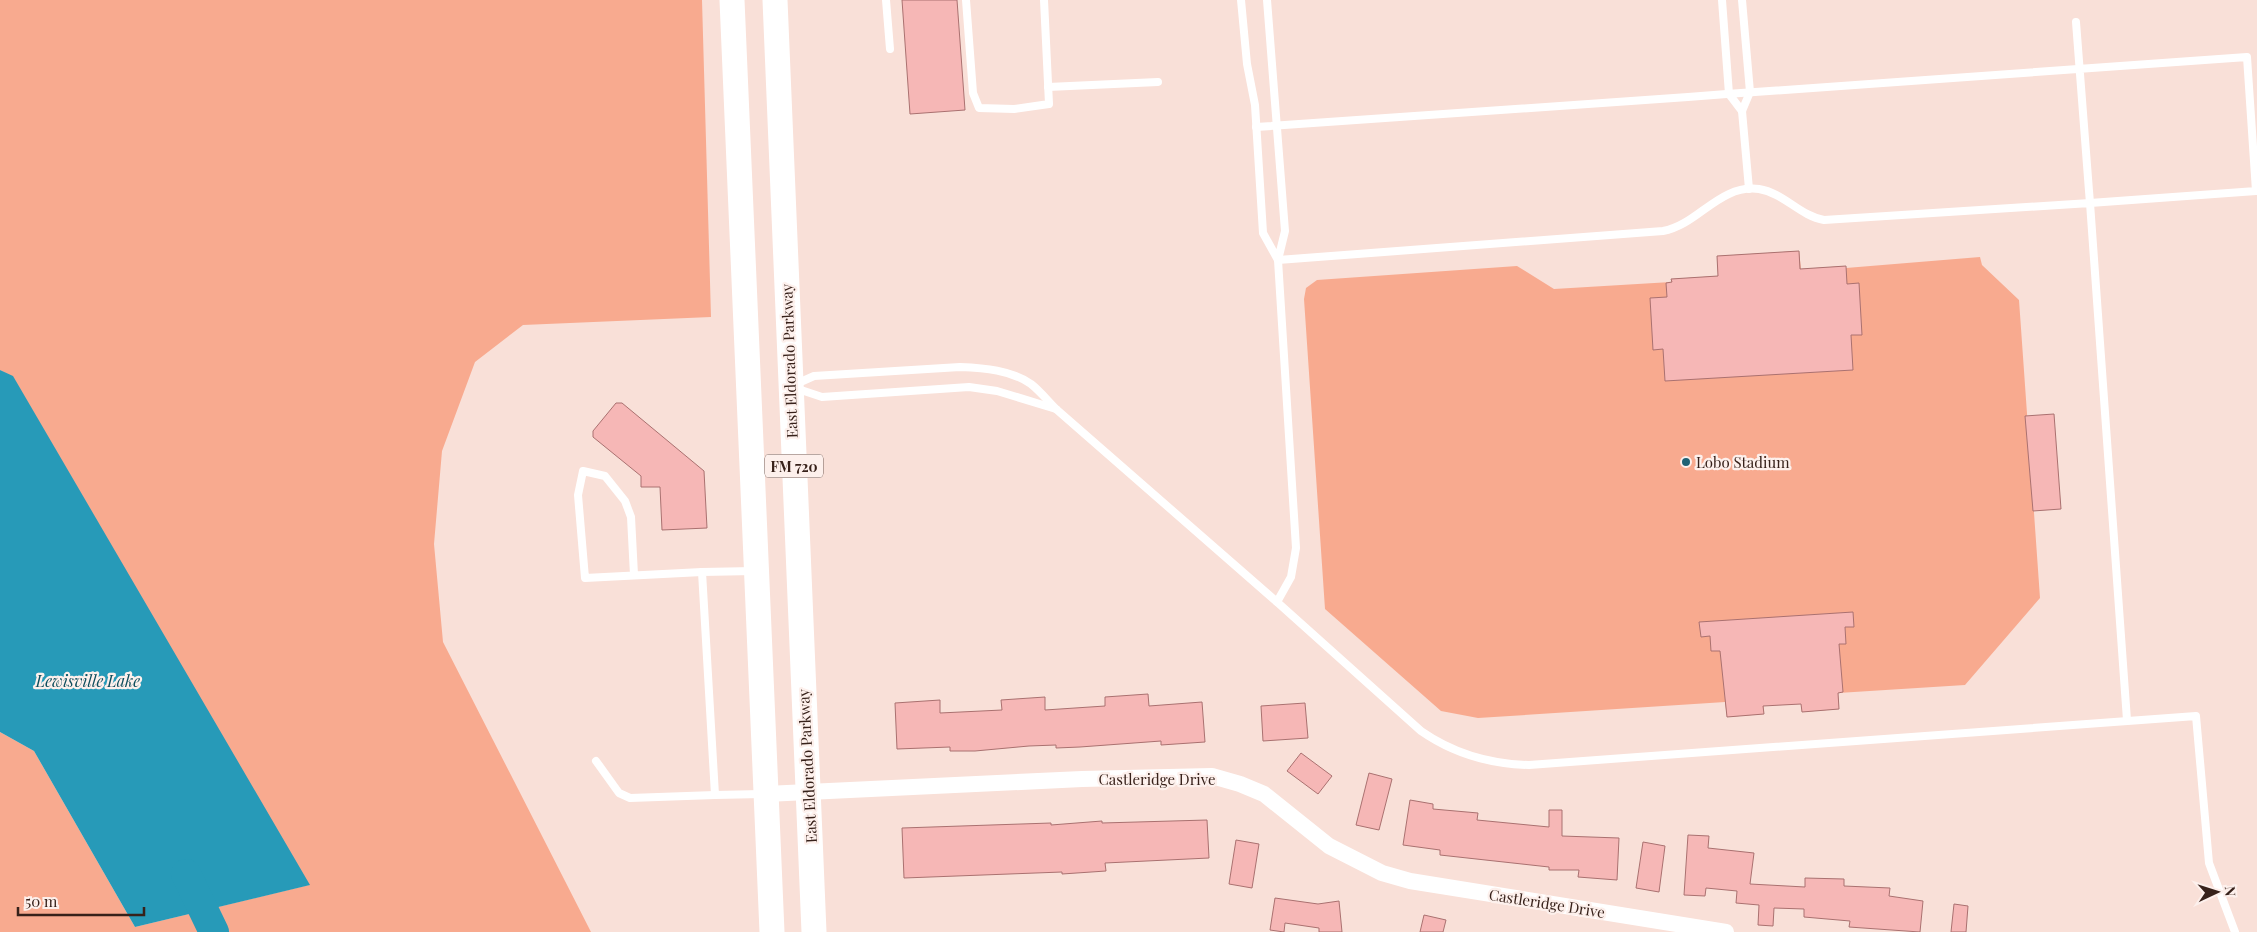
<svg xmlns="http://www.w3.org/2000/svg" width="2257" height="932" font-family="'Playfair Display',serif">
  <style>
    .green { fill: #f8aa8f }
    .water { fill: #279ab8 }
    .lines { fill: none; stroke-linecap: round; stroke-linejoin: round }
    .river { stroke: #279ab8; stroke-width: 30 }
    .building { fill: #f6b7b6; stroke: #aa7170 }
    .lane { stroke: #fff; stroke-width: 8 }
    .street { stroke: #fff; stroke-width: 16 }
    .primary { stroke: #fff; stroke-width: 25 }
    .poi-dot { fill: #1f6275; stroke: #fdf0ec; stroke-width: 2 }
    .labels { text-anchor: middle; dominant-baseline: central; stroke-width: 4.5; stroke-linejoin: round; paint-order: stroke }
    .shield { fill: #fdf0ec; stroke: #725f59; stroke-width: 1 }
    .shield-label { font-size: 14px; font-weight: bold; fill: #37211a }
    .street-label { font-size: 15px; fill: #37211a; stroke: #fdf0ec }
    .poi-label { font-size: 15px; fill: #37211a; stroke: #fdf0ec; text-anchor: start }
    .water-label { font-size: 16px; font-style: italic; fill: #0e4d5d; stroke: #fdf0ec }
  </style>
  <rect width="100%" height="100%" fill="#f9e0d8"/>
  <!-- green -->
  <g class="green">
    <path d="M 0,0 L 702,0 L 711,317 L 523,325 L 475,362 L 442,451 L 434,544 L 443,642 L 591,932 L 0,932 L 0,732 L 34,751 L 135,927 L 309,885 L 13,377 L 0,370 Z"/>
    <path d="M 1799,251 L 1801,269 L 1845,266 L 1846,268 L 1980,257 L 1982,265 L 2019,300 L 2040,598 L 1965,685 L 1838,693 L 1839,709 L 1802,712 L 1801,696 L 1790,705 L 1774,705 L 1774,697 L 1763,699 L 1764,714 L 1727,717 L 1725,702 L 1478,718 L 1441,711 L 1325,609 L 1304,299 L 1306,288 L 1317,280 L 1517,266 L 1554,289 L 1671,282 L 1671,279 L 1718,276 L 1717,256 Z"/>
  </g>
  <!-- water -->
  <path class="water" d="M 0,370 L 13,376 L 310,885 L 135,927 L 34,751 L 0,732 Z"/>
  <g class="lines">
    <!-- river -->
    <path class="river" d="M 186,874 L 214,932"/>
  </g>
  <!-- building -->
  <g class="building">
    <path d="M 902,0 L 957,0 L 965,110 L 910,114 Z"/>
    <path d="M 1799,251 L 1800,269 L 1846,266 L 1847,284 L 1859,283 L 1862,335 L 1851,335 L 1853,370 L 1665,381 L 1663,349 L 1653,350 L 1650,298 L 1667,297 L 1666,283 L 1672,282 L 1671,279 L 1718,276 L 1717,256 Z"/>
    <path d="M 616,403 L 622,403 L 704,471 L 707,528 L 662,530 L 660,487 L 641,487 L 641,476 L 593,437 L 593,431 Z"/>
    <path d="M 2054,414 L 2061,509 L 2033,511 L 2025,416 Z"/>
    <path d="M 1853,612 L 1854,627 L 1845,627 L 1846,644 L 1839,644 L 1843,692 L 1838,693 L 1839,709 L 1802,712 L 1801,704 L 1763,706 L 1764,714 L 1727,717 L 1720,651 L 1711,651 L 1710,636 L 1701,637 L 1699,622 Z"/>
    <path d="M 1148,694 L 1149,706 L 1202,702 L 1205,742 L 1161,745 L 1161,741 L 1080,747 L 1056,748 L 1056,745 L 1029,746 L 975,751 L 950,751 L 950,747 L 897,749 L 895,703 L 940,700 L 940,713 L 1002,710 L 1001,700 L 1045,697 L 1045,710 L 1105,706 L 1105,697 Z"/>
    <path d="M 1305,703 L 1308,738 L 1263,741 L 1261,706 Z"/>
    <path d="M 1301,753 L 1332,776 L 1318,794 L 1287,771 Z"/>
    <path d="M 1369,773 L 1392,779 L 1379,830 L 1356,825 Z"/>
    <path d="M 1410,800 L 1433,804 L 1433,809 L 1478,813 L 1477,820 L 1549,827 L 1549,810 L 1562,810 L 1562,836 L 1619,838 L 1617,880 L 1578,877 L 1579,870 L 1549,870 L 1549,867 L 1440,855 L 1440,850 L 1403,845 Z"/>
    <path d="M 1207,820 L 1209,858 L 1105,863 L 1106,871 L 1062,874 L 1062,872 L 904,878 L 902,828 L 1051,823 L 1051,825 L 1102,821 L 1102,823 Z"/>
    <path d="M 1688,835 L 1709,836 L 1708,848 L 1754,853 L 1750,884 L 1805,887 L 1805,878 L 1844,879 L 1844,886 L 1890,888 L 1889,896 L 1923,901 L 1920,932 L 1849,927 L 1850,921 L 1804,917 L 1804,909 L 1774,908 L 1773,926 L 1758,925 L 1759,905 L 1736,903 L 1737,891 L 1706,888 L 1705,896 L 1684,895 Z"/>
    <path d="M 1236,840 L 1259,844 L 1252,888 L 1229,884 Z"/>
    <path d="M 1643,842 L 1665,846 L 1659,892 L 1636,888 Z"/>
    <path d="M 1275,898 L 1318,904 L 1339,901 L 1342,932 L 1319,932 L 1319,928 L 1285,923 L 1284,932 L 1270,930 Z"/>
    <path d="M 1954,904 L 1968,906 L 1966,932 L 1951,932 Z"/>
    <path d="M 1424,915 L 1446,920 L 1443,932 L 1420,932 Z"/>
  </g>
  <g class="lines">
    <!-- lane -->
    <g class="lane">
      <path d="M 886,0 L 890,49"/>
      <path d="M 966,0 L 973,93 L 979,108 L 1014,109 L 1049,104 L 1044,0"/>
      <path d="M 1241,0 L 1247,64 L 1255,105 L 1263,233 L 1278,260 L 1285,231 L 1267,0"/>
      <path d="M 1722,0 L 1729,94 L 1742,111"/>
      <path d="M 1742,0 L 1750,92 L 1742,111 L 1749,189"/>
      <path d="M 1048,87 L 1158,82"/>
      <path d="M 1256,127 L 1688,97 C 1874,83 2060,70 2247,57 L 2256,191 L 2090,203 C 2085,143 2081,83 2076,22"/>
      <path d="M 796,384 L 814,376 L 960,367 C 984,368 1011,370 1031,384 C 1040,391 1048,401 1056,409 L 1277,602 L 1421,731 C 1454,754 1489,764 1529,765 L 2196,716 L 2209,863 L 2235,932"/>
      <path d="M 795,388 L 822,397 L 969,387 L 997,391 L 1056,409"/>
      <path d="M 754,571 L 702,572 L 715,795 L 762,794"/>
      <path d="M 634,575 L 631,517 L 625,501 L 605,476 L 583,471 L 578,495 L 585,578 L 702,572"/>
      <path d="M 1277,602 L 1291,577 L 1296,548 L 1278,260 L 1663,231 C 1698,225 1719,184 1759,189 C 1784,193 1800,216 1824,220 L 2090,203 L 2127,720"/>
      <path d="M 596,761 L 619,793 L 630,798 L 715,795"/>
    </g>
    <!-- street -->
    <path class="street" d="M 766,794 L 1082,779 L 1212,776 L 1240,784 L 1264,794 L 1329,846 L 1382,873 L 1410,881 L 1726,932"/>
    <!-- primary -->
    <g class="primary">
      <path d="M 732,0 L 772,932"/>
      <path d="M 775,0 L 814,932"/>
    </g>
  </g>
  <!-- markers -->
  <circle class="poi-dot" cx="1686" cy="462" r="5"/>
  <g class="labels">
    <!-- shield labels -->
    <rect class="shield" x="765" y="454.5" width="58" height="23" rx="4"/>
    <g class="shield-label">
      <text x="794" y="466">FM 720</text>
    </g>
    <!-- street labels -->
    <g class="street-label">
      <text transform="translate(789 361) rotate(-92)">East Eldorado Parkway</text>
      <text transform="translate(807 766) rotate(-93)">East Eldorado Parkway</text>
      <text x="1157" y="779">Castleridge Drive</text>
      <text transform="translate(1547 903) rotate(9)">Castleridge Drive</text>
    </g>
    <!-- poi labels -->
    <g class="poi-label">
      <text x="1696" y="462">Lobo Stadium</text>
    </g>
    <!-- water labels -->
    <g class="water-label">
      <text x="88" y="680">Lewisville Lake</text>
    </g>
  </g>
  <!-- north arrow -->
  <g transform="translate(2217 892) rotate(86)" stroke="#fdf0ec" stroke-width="4" paint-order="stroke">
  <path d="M0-4L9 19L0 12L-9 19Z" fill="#37211a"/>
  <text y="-8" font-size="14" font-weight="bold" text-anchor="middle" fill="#37211a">N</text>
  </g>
  <!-- scale -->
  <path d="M18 907v8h126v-8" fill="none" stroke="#37211a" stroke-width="2.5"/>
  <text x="25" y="907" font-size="15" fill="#37211a" stroke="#fdf0ec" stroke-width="4" paint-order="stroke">50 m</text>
</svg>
